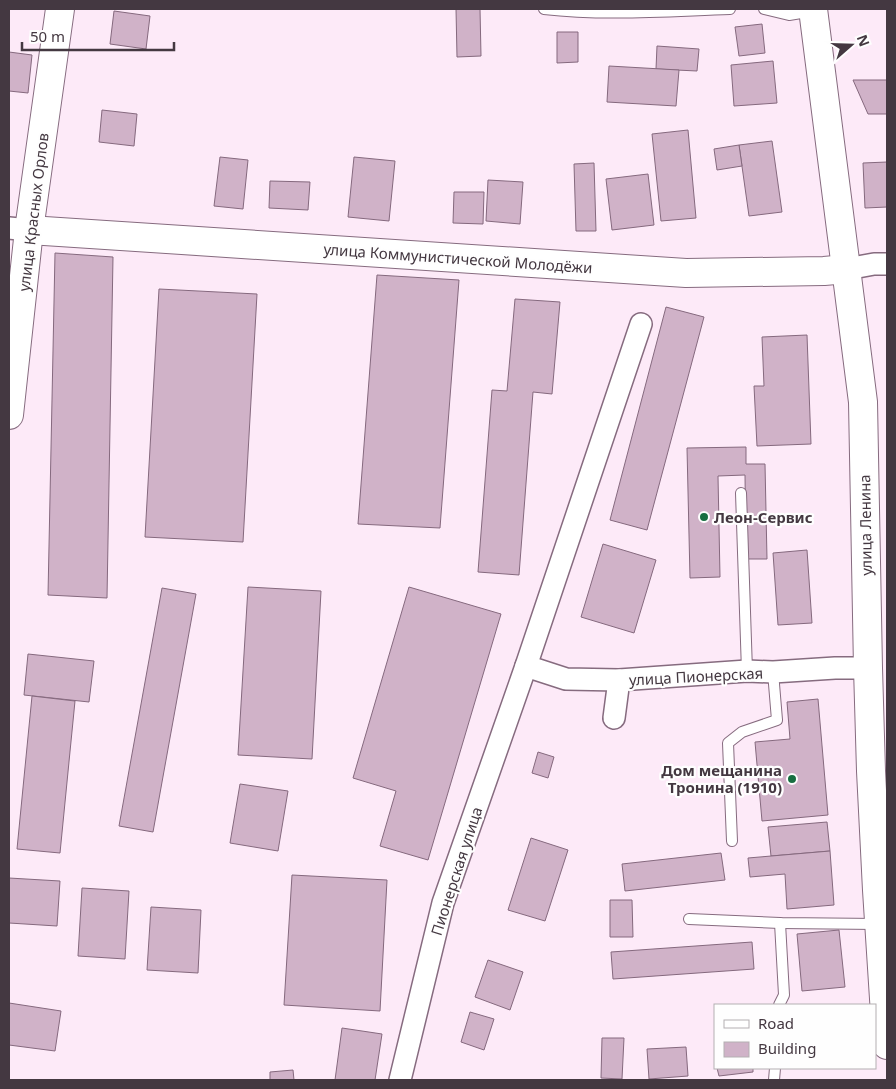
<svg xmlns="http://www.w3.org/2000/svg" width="896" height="1089" font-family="'Noto Sans',sans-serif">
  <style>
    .building { fill: #d0b2c8; stroke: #85697e }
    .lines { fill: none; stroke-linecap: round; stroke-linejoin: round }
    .lane-casing { stroke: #866b7f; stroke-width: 12 }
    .street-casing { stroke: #866b7f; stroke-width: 24 }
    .secondary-casing { stroke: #866b7f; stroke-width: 30 }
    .primary-casing { stroke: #866b7f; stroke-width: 30 }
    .lane { stroke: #fff; stroke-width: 10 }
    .street { stroke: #fff; stroke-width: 21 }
    .secondary { stroke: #fff; stroke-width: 28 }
    .primary { stroke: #fff; stroke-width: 28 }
    .poi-dot { fill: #176e41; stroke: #fefefe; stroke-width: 2 }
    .labels { text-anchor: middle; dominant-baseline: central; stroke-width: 4.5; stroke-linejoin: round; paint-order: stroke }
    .street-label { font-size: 15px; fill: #443841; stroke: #fefefe }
    .poi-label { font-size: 15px; font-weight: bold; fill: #443841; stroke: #fefefe; text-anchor: start }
  </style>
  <rect width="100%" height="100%" fill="#fdeaf8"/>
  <!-- building -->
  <g class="building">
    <path d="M 456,9 L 480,9 L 481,56 L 457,57 Z"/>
    <path d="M 114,11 L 150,16 L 146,49 L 110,44 Z"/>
    <path d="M 762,24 L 765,53 L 739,56 L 735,27 Z"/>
    <path d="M 557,32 L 578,32 L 578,62 L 557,63 Z"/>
    <path d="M 657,46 L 699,49 L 697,71 L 656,69 Z"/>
    <path d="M 9,52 L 32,55 L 28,93 L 9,91 Z"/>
    <path d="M 773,61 L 777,103 L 734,106 L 731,65 Z"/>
    <path d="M 609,66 L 679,70 L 676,106 L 607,102 Z"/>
    <path d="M 853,80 L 887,80 L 887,114 L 868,114 Z"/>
    <path d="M 102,110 L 137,114 L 134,146 L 99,142 Z"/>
    <path d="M 688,130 L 696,218 L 661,221 L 652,134 Z"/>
    <path d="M 772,141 L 782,212 L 749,216 L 739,145 Z"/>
    <path d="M 739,145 L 742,166 L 717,170 L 714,149 Z"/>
    <path d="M 220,157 L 248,160 L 243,209 L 214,206 Z"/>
    <path d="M 354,157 L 395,161 L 389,221 L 348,217 Z"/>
    <path d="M 887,162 L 887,207 L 865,208 L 863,163 Z"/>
    <path d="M 594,163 L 596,231 L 576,231 L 574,164 Z"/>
    <path d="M 648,174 L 654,225 L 612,230 L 606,179 Z"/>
    <path d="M 488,180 L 523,182 L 520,224 L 486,221 Z"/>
    <path d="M 270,181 L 310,182 L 308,210 L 269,208 Z"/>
    <path d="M 454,192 L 484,192 L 483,224 L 453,223 Z"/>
    <path d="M 55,253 L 113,257 L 107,598 L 48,595 Z"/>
    <path d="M 377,275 L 459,280 L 440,528 L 358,524 Z"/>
    <path d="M 159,289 L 257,294 L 243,542 L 145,537 Z"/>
    <path d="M 515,299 L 560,302 L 552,394 L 533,392 L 519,575 L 478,572 L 492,390 L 507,391 Z"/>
    <path d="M 666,307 L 704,317 L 647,530 L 610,520 Z"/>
    <path d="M 807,335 L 811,444 L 757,446 L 754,386 L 764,386 L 762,337 Z"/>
    <path d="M 746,447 L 746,464 L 765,464 L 767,559 L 746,559 L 745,475 L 718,476 L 720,577 L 690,578 L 687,448 Z"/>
    <path d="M 603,544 L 656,560 L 634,633 L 581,617 Z"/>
    <path d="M 807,550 L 812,623 L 778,625 L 773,553 Z"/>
    <path d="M 248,587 L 321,591 L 312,759 L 238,755 Z"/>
    <path d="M 409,587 L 501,614 L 428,860 L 380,846 L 396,791 L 353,778 Z"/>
    <path d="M 162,588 L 196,594 L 153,832 L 119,826 Z"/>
    <path d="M 28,654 L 94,661 L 89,702 L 24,695 Z"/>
    <path d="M 32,696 L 75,701 L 60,853 L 17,849 Z"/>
    <path d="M 818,699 L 828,815 L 762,821 L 755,742 L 790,739 L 787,702 Z"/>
    <path d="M 538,752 L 554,757 L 548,778 L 532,773 Z"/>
    <path d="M 240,784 L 288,791 L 278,851 L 230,843 Z"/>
    <path d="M 827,822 L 830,851 L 771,856 L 768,827 Z"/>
    <path d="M 531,838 L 568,850 L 545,921 L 508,910 Z"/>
    <path d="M 830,851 L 834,905 L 787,909 L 785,874 L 750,877 L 748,858 Z"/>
    <path d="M 721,853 L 725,880 L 625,891 L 622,864 Z"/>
    <path d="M 292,875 L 387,880 L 380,1011 L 284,1005 Z"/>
    <path d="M 9,878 L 60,881 L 57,926 L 9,923 Z"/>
    <path d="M 82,888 L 129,891 L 125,959 L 78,956 Z"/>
    <path d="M 610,900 L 632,900 L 633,937 L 610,937 Z"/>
    <path d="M 151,907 L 201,910 L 198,973 L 147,970 Z"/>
    <path d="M 839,930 L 845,987 L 802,991 L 797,934 Z"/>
    <path d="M 752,942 L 754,969 L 613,979 L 611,952 Z"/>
    <path d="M 488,960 L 523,972 L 510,1010 L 475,997 Z"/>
    <path d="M 9,1003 L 61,1011 L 55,1051 L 9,1045 Z"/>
    <path d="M 470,1012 L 494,1019 L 484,1050 L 461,1042 Z"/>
    <path d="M 342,1028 L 382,1034 L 375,1080 L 335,1080 Z"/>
    <path d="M 602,1038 L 624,1038 L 622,1079 L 601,1078 Z"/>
    <path d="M 686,1047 L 688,1076 L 649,1079 L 647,1049 Z"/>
    <path d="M 717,1068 L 753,1068 L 753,1072 L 719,1076 Z"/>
    <path d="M 293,1070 L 294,1080 L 270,1080 L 270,1072 Z"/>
  </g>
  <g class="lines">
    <defs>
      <g id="lane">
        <path d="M 544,9 C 605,16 668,11 730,9"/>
        <path d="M 764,9 L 789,15 L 813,11"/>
        <path d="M 741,493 L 747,671"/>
        <path d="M 732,841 L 728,743 L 742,732 L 777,720 L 773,672"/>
        <path d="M 689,919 L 780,923 L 878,924"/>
        <path d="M 779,1005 L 784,995 L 780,923"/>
        <path d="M 774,1080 L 775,1068"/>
      </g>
      <g id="street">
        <path d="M 9,228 L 29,230"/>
        <path d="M 847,269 L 874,264 L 887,264"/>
        <path d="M 526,666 L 566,679 L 619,680 L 747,671 L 773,672 L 835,668 L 868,668"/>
        <path d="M 614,718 L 619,680"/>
        <path d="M 400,1080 L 443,903 L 526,666 L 641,324"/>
      </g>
      <g id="secondary">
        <path d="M 29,230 L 686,273 L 824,271 L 847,269"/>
        <path d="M 9,415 L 29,230 L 60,9"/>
      </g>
      <path id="primary" d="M 813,9 L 863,402 L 868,668 L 871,771 L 877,890 L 887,1045"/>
    </defs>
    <!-- lane casing -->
    <use href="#lane" class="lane-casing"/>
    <!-- street casing -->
    <use href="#street" class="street-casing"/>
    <!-- secondary casing -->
    <use href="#secondary" class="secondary-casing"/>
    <!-- primary casing -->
    <use href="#primary" class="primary-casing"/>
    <!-- lane -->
    <use href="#lane" class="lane"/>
    <!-- street -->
    <use href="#street" class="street"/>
    <!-- secondary -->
    <use href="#secondary" class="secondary"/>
    <!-- primary -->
    <use href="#primary" class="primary"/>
  </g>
  <!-- markers -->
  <g class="poi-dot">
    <circle cx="704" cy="517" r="5"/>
    <circle cx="792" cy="779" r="5"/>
  </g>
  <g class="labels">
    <!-- street labels -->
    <g class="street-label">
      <text transform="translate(33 212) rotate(-83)">улица Красных Орлов</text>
      <text transform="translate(458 258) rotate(4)">улица Коммунистической Молодёжи</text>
      <text transform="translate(865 525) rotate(-91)">улица Ленина</text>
      <text transform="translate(696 676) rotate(-3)">улица Пионерская</text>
      <text transform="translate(456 871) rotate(-72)">Пионерская улица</text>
    </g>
    <!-- poi labels -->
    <g class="poi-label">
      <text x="714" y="517">Леон-Сервис</text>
      <text x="782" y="770" text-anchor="end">Дом мещанина<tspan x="782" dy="17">Тронина (1910)</tspan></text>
    </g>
  </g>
  <!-- border -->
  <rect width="896" height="1089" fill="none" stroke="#443841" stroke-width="20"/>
  <!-- legend -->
  <rect x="714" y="1004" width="162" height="65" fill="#fefefe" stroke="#b4afb2"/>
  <rect x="724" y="1020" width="25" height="8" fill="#ffffff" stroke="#b4afb2"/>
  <text x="758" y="1029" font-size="15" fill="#443841">Road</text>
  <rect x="724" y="1042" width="25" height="15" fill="#d0b2c8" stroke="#b4afb2"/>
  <text x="758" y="1054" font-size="15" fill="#443841">Building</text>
  <!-- north arrow -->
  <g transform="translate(851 45) rotate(70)" stroke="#fefefe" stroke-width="4" paint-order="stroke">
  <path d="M0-4L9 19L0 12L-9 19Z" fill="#443841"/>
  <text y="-8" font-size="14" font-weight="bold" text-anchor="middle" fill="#443841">N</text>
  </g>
  <!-- scale -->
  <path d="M22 42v8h152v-8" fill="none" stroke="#443841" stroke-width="2.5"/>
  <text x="30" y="42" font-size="15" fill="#443841" stroke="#fefefe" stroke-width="4" paint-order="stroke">50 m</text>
</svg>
